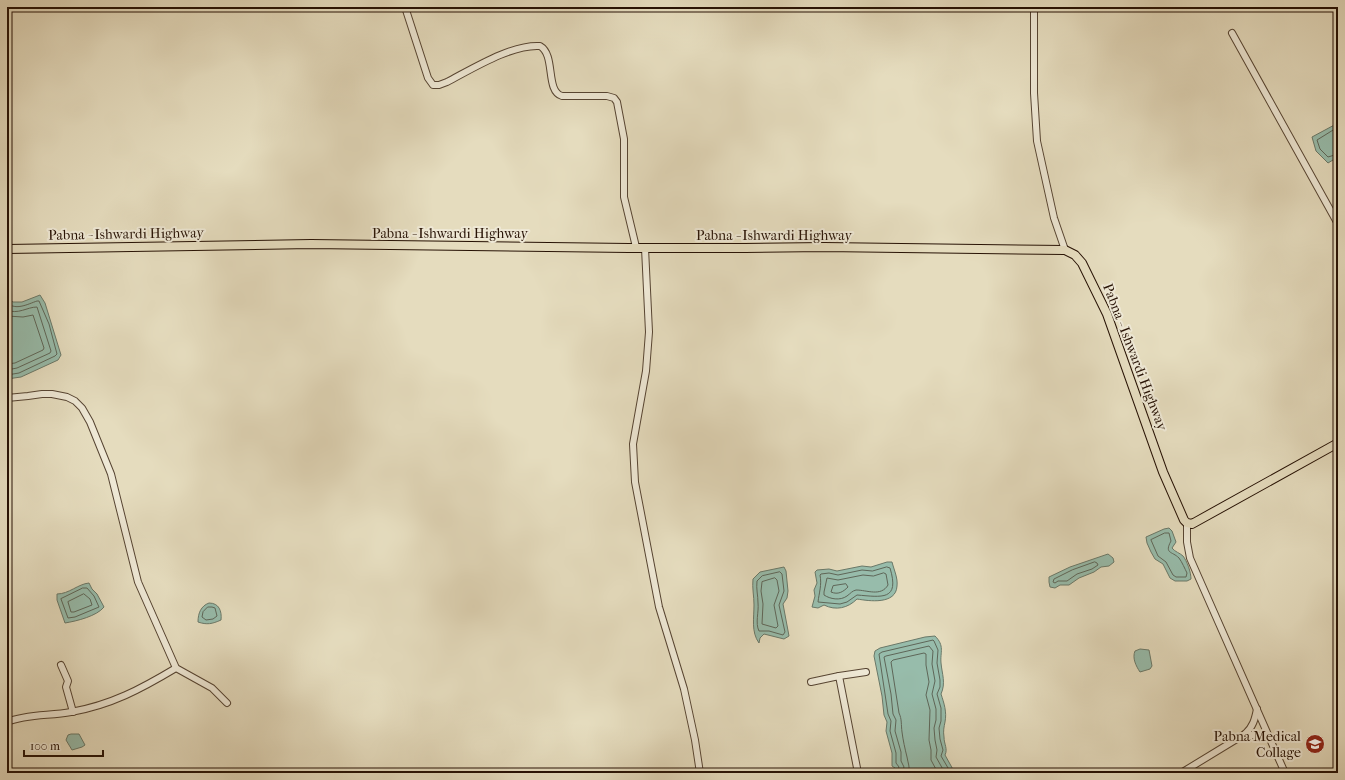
<svg xmlns="http://www.w3.org/2000/svg" width="1345" height="780" font-family="'IM FELL French Canon',serif">
  <style>
    .water { fill: #97bcab; stroke: #6a7868 }
    .lines { fill: none; stroke-linecap: round; stroke-linejoin: round }
    .shore { stroke: #5e6658; stroke-width: 1 }
    .minor-casing { stroke: #564432; stroke-width: 8 }
    .major-casing { stroke: #261104; stroke-width: 10 }
    .minor { stroke: #eee8d5; stroke-width: 6 }
    .major { stroke: #e5dcbe; stroke-width: 8 }
    .labels { text-anchor: middle; dominant-baseline: central; stroke-width: 4; stroke-linejoin: round; paint-order: stroke }
    .street-label { font-size: 14px; fill: #261104; stroke: #eee8d5 }
    .poi-label { font-size: 14px; fill: #261104; stroke: #eee8d5; text-anchor: end }
  </style>
  <rect width="100%" height="100%" fill="#e5dcbe"/>
  <filter id="stains"><feTurbulence type="fractalNoise" baseFrequency=".005" numOctaves="4"/><feColorMatrix values="0 0 0 0 .2 0 0 0 0 .09 0 0 0 0 .02 0 0 0 .5 -.17"/></filter>
  <radialGradient id="worn" r=".72"><stop offset=".6" stop-color="#630" stop-opacity="0"/><stop offset="1" stop-color="#630" stop-opacity=".3"/></radialGradient>
  <!-- water -->
  <g class="water">
    <path d="M 1338,123 L 1338,157 L 1328,163 L 1316,151 L 1312,137 Z"/>
    <path d="M 40,295 L 45,303 L 61,355 L 58,360 L 21,377 L 7,379 L 7,298 L 13,302 L 22,302 Z"/>
    <path d="M 1169,528 L 1172,531 L 1176,542 L 1172,548 C 1175,552 1180,553 1183,556 C 1187,561 1191,572 1191,579 L 1187,581 L 1175,581 L 1170,578 L 1163,564 L 1155,559 L 1151,552 L 1147,543 L 1146,537 L 1164,529 Z"/>
    <path d="M 1108,554 L 1113,558 L 1114,562 L 1109,566 L 1101,567 L 1094,572 L 1079,578 L 1069,585 L 1060,585 L 1055,588 L 1050,587 L 1049,582 L 1049,577 L 1070,567 Z"/>
    <path d="M 887,562 L 892,562 C 894,570 898,578 897,586 C 896,605 869,601 857,599 C 848,608 836,611 824,605 L 818,608 L 812,607 L 815,596 L 814,590 L 817,583 L 815,572 L 817,570 L 829,569 L 837,571 L 862,566 L 871,567 Z"/>
    <path d="M 784,567 L 786,571 L 788,591 L 787,598 L 783,604 L 789,636 L 784,639 L 764,634 L 760,638 L 759,643 C 751,632 754,618 754,605 C 754,596 752,588 753,579 L 760,572 Z"/>
    <path d="M 89,583 L 92,589 L 97,594 L 104,607 C 97,616 77,621 65,623 L 57,600 L 57,594 C 69,594 78,584 89,583 Z"/>
    <path d="M 209,603 C 219,603 222,611 221,620 C 212,624 207,625 198,622 C 198,613 201,606 209,603 Z"/>
    <path d="M 935,636 C 945,646 940,652 941,663 C 942,674 946,683 941,694 C 944,703 947,712 945,722 C 944,727 943,731 944,737 C 944,744 948,749 945,755 L 955,773 L 893,773 L 895,768 L 892,766 L 892,753 L 886,731 L 887,722 L 884,715 L 882,696 L 874,656 L 875,651 L 880,648 L 925,637 Z"/>
    <path d="M 1140,649 L 1149,650 L 1152,666 L 1150,669 L 1140,672 C 1136,666 1132,658 1135,651 Z"/>
    <path d="M 71,734 L 79,734 L 85,745 L 82,747 L 72,750 L 66,740 L 68,735 Z"/>
  </g>
  <g class="lines">
    <!-- shore -->
    <g class="shore">
      <path d="M 1338,127 L 1317,140 L 1320,149 L 1328,157 L 1338,154"/>
      <path d="M 7,303 C 16,311 28,304 37,301 L 39,301 L 49,324 L 57,354 L 55,356 L 19,373 L 7,375"/>
      <path d="M 7,310 C 18,315 27,307 37,307 L 51,351 L 50,353 L 17,368 L 7,370"/>
      <path d="M 7,316 L 23,317 L 33,315 L 44,348 L 43,350 L 15,363 L 7,364"/>
      <path d="M 1165,533 L 1169,533 L 1171,541 C 1164,554 1172,551 1179,558 C 1182,562 1185,569 1187,573 L 1186,577 L 1176,577 L 1173,575 L 1166,562 L 1158,556 L 1151,540 Z"/>
      <path d="M 1095,562 L 1097,563 L 1098,565 L 1092,569 L 1077,574 L 1067,581 L 1058,581 L 1055,583 L 1053,582 L 1054,579 L 1072,570 Z"/>
      <path d="M 887,567 L 890,568 C 900,601 882,597 857,595 L 847,602 L 840,604 L 818,602 C 819,593 822,585 820,575 L 821,574 L 829,573 L 838,575 L 862,570 L 872,571 Z"/>
      <path d="M 780,572 L 782,574 L 784,591 L 779,605 L 785,632 L 783,635 L 769,631 L 759,631 C 755,623 759,612 758,603 C 758,595 756,589 757,581 L 762,576 Z"/>
      <path d="M 884,573 L 886,574 L 888,585 C 881,597 867,590 856,590 C 852,591 851,593 847,596 C 840,601 830,599 824,595 L 824,592 L 827,578 L 838,580 L 863,575 L 873,576 Z"/>
      <path d="M 775,578 L 777,580 L 779,591 L 774,605 L 778,626 L 776,628 L 762,624 L 763,604 L 761,591 L 762,582 Z"/>
      <path d="M 846,584 L 848,587 C 843,592 838,595 831,592 L 833,586 Z"/>
      <path d="M 83,588 L 87,588 L 94,596 L 99,607 L 75,617 L 68,618 L 61,599 Z"/>
      <path d="M 84,594 L 90,599 L 92,605 L 74,612 L 71,612 L 68,602 Z"/>
      <path d="M 208,607 L 212,607 L 215,608 L 217,616 L 213,619 L 206,620 L 202,617 L 203,612 Z"/>
      <path d="M 897,773 L 899,767 L 896,763 L 896,753 L 890,731 L 891,721 L 888,714 L 879,654 L 882,652 L 933,640 L 934,641 L 938,650 L 937,663 L 940,680 L 940,687 L 937,694 L 941,708 L 941,721 L 939,728 L 940,739 L 943,750 L 941,756 L 951,773"/>
      <path d="M 902,773 L 904,767 L 901,761 L 901,752 L 895,731 L 896,720 L 893,714 L 891,694 L 884,657 L 886,656 L 929,646 L 933,651 L 932,664 L 935,681 L 932,694 L 936,709 L 936,720 L 934,728 L 935,740 L 937,750 L 936,757 L 945,773"/>
      <path d="M 909,773 C 910,767 908,763 907,757 C 905,749 903,740 902,732 C 901,725 902,719 899,713 L 891,662 L 893,660 L 924,653 L 926,654 L 926,665 L 929,682 L 926,695 L 930,710 L 929,740 L 931,750 L 931,760 L 938,773"/>
    </g>
    <defs>
      <g id="minor">
        <path d="M 405,7 L 428,78 L 433,85 L 439,85 L 447,82 C 472,69 512,44 540,46 C 556,55 545,91 562,96 L 607,96 L 614,98 L 617,102 L 624,139 L 624,197 L 636,247"/>
        <path d="M 1034,7 L 1034,93 L 1037,141 L 1054,218 L 1065,250"/>
        <path d="M 1232,33 L 1338,224"/>
        <path d="M 645,248 L 649,332 L 646,371 L 633,444 L 635,482 L 659,607 L 684,689 L 695,740 L 700,773"/>
        <path d="M 7,398 L 28,396 L 42,394 L 52,394 L 67,397 L 75,401 L 82,408 L 90,422 L 111,474 L 138,582 L 176,668 L 212,688 L 227,703"/>
        <path d="M 1187,523 L 1187,542 L 1190,558 L 1285,773"/>
        <path d="M 61,665 L 68,681 L 66,687 L 73,712"/>
        <path d="M 839,676 L 866,672"/>
        <path d="M 811,682 L 839,676 L 858,773"/>
        <path d="M 7,722 C 27,714 50,716 71,712 C 111,705 141,689 176,668"/>
        <path d="M 1245,734 L 1270,738"/>
        <path d="M 1181,773 L 1245,734 C 1253,727 1255,719 1257,709"/>
      </g>
      <path id="major" d="M 7,249 L 311,244 L 629,248 L 745,248 L 824,247 L 1065,250 L 1075,255 L 1082,263 L 1107,314 L 1163,472 L 1184,520 L 1187,523 L 1192,524 L 1338,443"/>
    </defs>
    <!-- minor casing -->
    <use href="#minor" class="minor-casing"/>
    <!-- major casing -->
    <use href="#major" class="major-casing"/>
    <!-- minor -->
    <use href="#minor" class="minor"/>
    <!-- major -->
    <use href="#major" class="major"/>
  </g>
  <!-- icons -->
  <defs>
    <symbol id="university-disc" viewBox="-11 -11 22 22"><circle r="9.5" fill="#8f2418" stroke="#eee8d5"/><path d="M0-5L7-2L0 1L-7-2ZM-4 1L0 2.5L4 1V4Q0 6-4 4Z" fill="#fff"/></symbol>
  </defs>
  <g fill-rule="evenodd">
    <use href="#university-disc" x="1304" y="733" width="22" height="22"/>
  </g>
  <g class="labels">
    <!-- street labels -->
    <g class="street-label">
      <text x="450" y="233">Pabna - Ishwardi Highway</text>
      <text transform="translate(126 234) rotate(-1)">Pabna - Ishwardi Highway</text>
      <text x="774" y="235">Pabna - Ishwardi Highway</text>
      <text transform="translate(1135 357) rotate(69)">Pabna - Ishwardi Highway</text>
    </g>
    <!-- poi labels -->
    <g class="poi-label">
      <text x="1301" y="736">Pabna Medical<tspan x="1301" dy="16">Collage</tspan></text>
    </g>
  </g>
  <!-- margin -->
  <rect width="1345" height="780" fill="none" stroke="#e5dcbe" stroke-width="24"/>
  <rect x="8" y="8" width="1329" height="764" fill="none" stroke="#261104" stroke-width="2"/>
  <rect x="12" y="12" width="1321" height="756" fill="none" stroke="#261104"/>
  <!-- scale -->
  <path d="M24 750v6h79v-6" fill="none" stroke="#261104" stroke-width="2"/>
  <text x="30" y="750" font-size="12" fill="#261104" stroke="#eee8d5" stroke-width="3" paint-order="stroke">100 m</text>
  <rect width="100%" height="100%" filter="url(#stains)"/>
  <rect width="100%" height="100%" fill="url(#worn)"/>
</svg>
